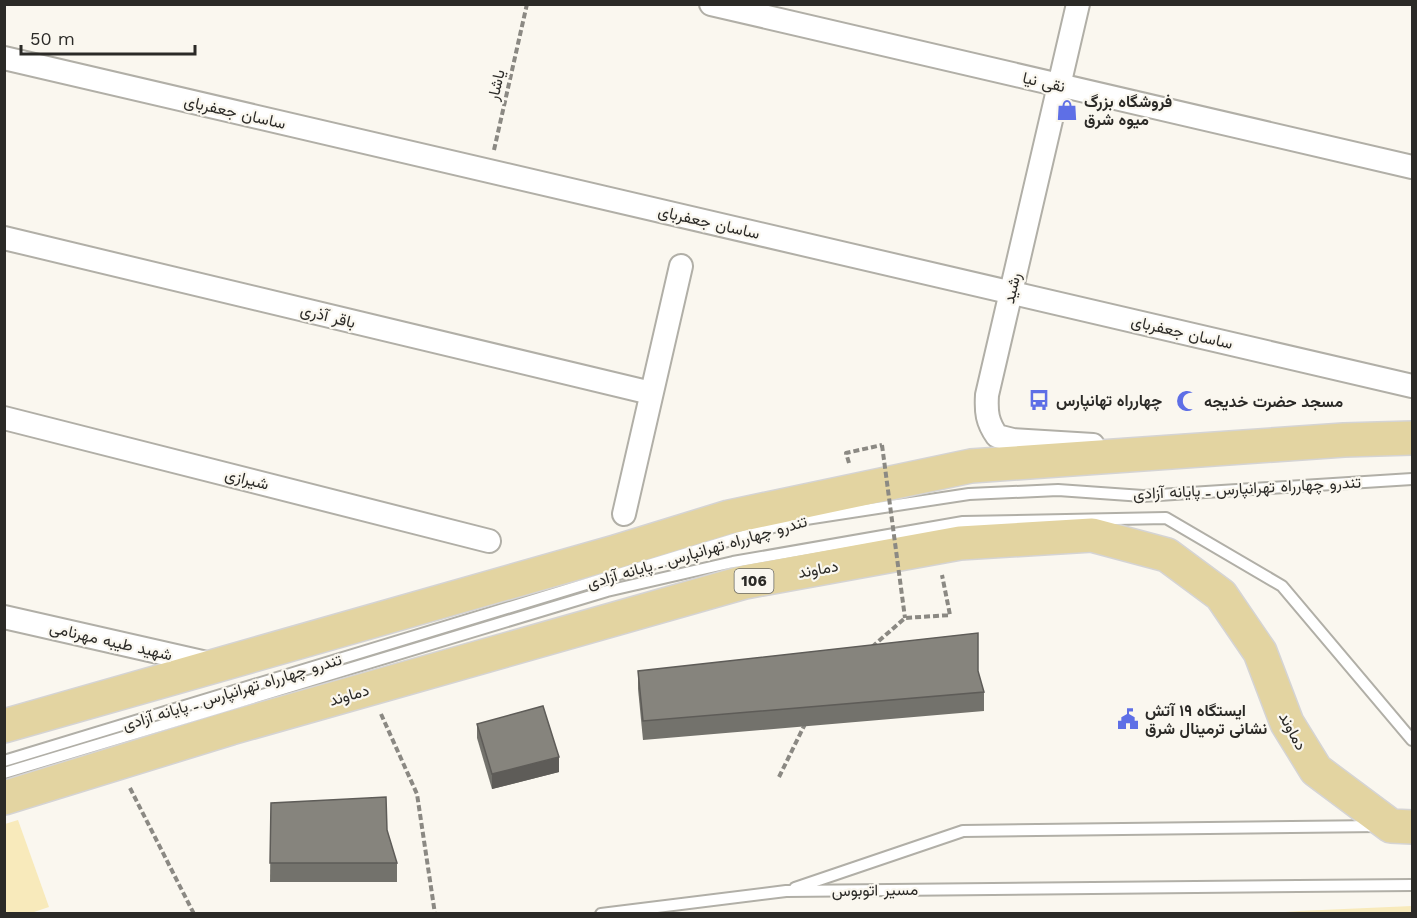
<svg xmlns="http://www.w3.org/2000/svg" width="1417" height="918" font-family="'Work Sans',Vazirmatn,sans-serif">
  <style>
    .green { fill: #f8eabb }
    .lines { fill: none; stroke-linecap: round; stroke-linejoin: round }
    .service-casing { stroke: #b1afa7; stroke-width: 14 }
    .minor-casing { stroke: #b1afa7; stroke-width: 26 }
    .primary-casing { stroke: #d5d4d4; stroke-width: 36 }
    .path { stroke: #8b8983; stroke-width: 4; stroke-dasharray: 6 3; stroke-linecap: butt }
    .service { stroke: #fff; stroke-width: 10 }
    .minor { stroke: #fff; stroke-width: 22 }
    .primary { stroke: #e3d4a1; stroke-width: 33 }
    .path-bridge { stroke: #8b8983; stroke-width: 4; stroke-dasharray: 6 3; stroke-linecap: butt }
    .wall { fill: #73726c }
    .shaded-wall { fill: #5e5c58 }
    .building { fill: #86847d; stroke: #5e5c58; stroke-width: 1.5 }
    .labels { text-anchor: middle; dominant-baseline: central; stroke-width: 4.5; stroke-linejoin: round; paint-order: stroke }
    .shield { fill: #faf7ef; stroke: #696863; stroke-width: 1.5 }
    .shield-label { font-size: 15px; font-weight: bold; fill: #2b2a27 }
    .street-label { font-size: 16px; fill: #2b2a27; stroke: #faf7ef }
    .poi-label { font-size: 16px; font-weight: bold; fill: #2b2a27; stroke: #faf7ef; text-anchor: start }
  </style>
  <rect width="100%" height="100%" fill="#faf7ef"/>
  <!-- green -->
  <g class="green">
    <path d="M 18,820 L 49,907 L 31,913 L 5,913 L 5,824 Z"/>
    <path d="M 1412,906 L 1412,913 L 1272,913 L 1299,911 Z"/>
  </g>
  <g class="lines">
    <defs>
      <g id="service">
        <path d="M 4,761 L 793,521 L 969,494 L 1058,490 L 1143,496 L 1412,479"/>
        <path d="M 4,773 L 607,591 L 733,562 L 963,522 L 1166,518 L 1282,586 L 1412,740"/>
        <path d="M 795,888 L 963,831 L 1379,826"/>
        <path d="M 601,914 L 786,891 L 1412,885"/>
      </g>
      <g id="minor">
        <path d="M 711,4 L 1412,167"/>
        <path d="M 1078,4 L 987,395 C 986,412 987,422 997,436 L 1013,440 L 1093,445"/>
        <path d="M 4,58 L 1412,386"/>
        <path d="M 4,238 L 651,393"/>
        <path d="M 4,418 L 489,541"/>
        <path d="M 624,514 L 681,266"/>
        <path d="M 4,617 L 211,664"/>
      </g>
      <g id="primary">
        <path d="M 4,726 L 615,552 L 729,517 L 971,466 L 1344,440 L 1412,438"/>
        <path d="M 4,798 L 231,728 L 745,582 L 960,543 L 1092,535 L 1167,555 L 1221,595 L 1260,652 L 1287,723 L 1316,770 L 1391,826 L 1412,827"/>
      </g>
    </defs>
    <!-- service casing -->
    <use href="#service" class="service-casing"/>
    <!-- minor casing -->
    <use href="#minor" class="minor-casing"/>
    <!-- primary casing -->
    <use href="#primary" class="primary-casing"/>
    <!-- path -->
    <g class="path">
      <path d="M 494,150 L 527,4"/>
      <path d="M 849,463 L 846,453 L 882,445"/>
      <path d="M 872,647 L 905,618 L 950,615 L 942,575"/>
      <path d="M 381,714 L 417,794 L 435,914"/>
      <path d="M 779,777 L 805,724"/>
      <path d="M 130,788 L 194,914"/>
    </g>
    <!-- service -->
    <use href="#service" class="service"/>
    <!-- minor -->
    <use href="#minor" class="minor"/>
    <!-- primary -->
    <use href="#primary" class="primary"/>
    <!-- path-bridge -->
    <path class="path-bridge" d="M 882,445 L 905,618"/>
  </g>
  <!-- wall -->
  <g class="wall">
    <path d="M 638,671 L 978,671 L 984,692 L 984,711 L 643,740 L 638,689 Z"/>
    <path d="M 477,724 L 559,772 L 492,789 L 477,738 Z"/>
    <path d="M 271,803 L 397,863 L 397,882 L 270,882 Z"/>
  </g>
  <!-- shaded-wall -->
  <path class="shaded-wall" d="M 559,757 L 559,772 L 492,789 L 492,774 Z"/>
  <!-- building -->
  <g class="building">
    <path d="M 978,633 L 978,671 L 984,692 L 643,721 L 638,671 Z"/>
    <path d="M 543,706 L 559,757 L 492,774 L 477,724 Z"/>
    <path d="M 386,797 L 387,830 L 397,863 L 270,863 L 271,803 Z"/>
  </g>
  <!-- icons -->
  <defs>
    <symbol id="shop-bare" viewBox="-9 -9 18 18"><path d="M-5-2.5h2.3a2.7 3.5 0 0 1 5.4 0H5L5.5 6h-11ZM-1.5-2.5h3a1.5 2.3 0 0 0-3 0Z" fill="#5e6fe6" stroke="#faf7ef" stroke-width="2.5" paint-order="stroke"/></symbol>
    <symbol id="bus-bare" viewBox="-9 -9 18 18"><path d="M-5-6H5V4H4V6H2V4H-2V6H-4V4H-5ZM-3.5-4V0h7V-4ZM-3.5 1.2v1.5H-2V1.2ZM2 1.2v1.5H3.5V1.2Z" fill="#5e6fe6" stroke="#faf7ef" stroke-width="2.5" paint-order="stroke"/></symbol>
    <symbol id="mosque-bare" viewBox="-9 -9 18 18"><path d="M3.5-4.9A6 6 0 1 0 3.5 4.9A5 5 0 1 1 3.5-4.9Z" fill="#5e6fe6" stroke="#faf7ef" stroke-width="2.5" paint-order="stroke"/></symbol>
    <symbol id="civic-bare" viewBox="-9 -9 18 18"><path d="M-.6-6.5H3V-4.5H.6V-3L4-1V1h2V6H-6V1h2V-1L-.6-3ZM-1.2 2.5V6h2.4V2.5Z" fill="#5e6fe6" stroke="#faf7ef" stroke-width="2.5" paint-order="stroke"/></symbol>
  </defs>
  <g fill-rule="evenodd">
    <use href="#shop-bare" x="1052" y="95" width="30" height="30"/>
    <use href="#bus-bare" x="1024" y="385" width="30" height="30"/>
    <use href="#mosque-bare" x="1172" y="386" width="30" height="30"/>
    <use href="#civic-bare" x="1113" y="704" width="30" height="30"/>
  </g>
  <g class="labels">
    <!-- shield labels -->
    <rect class="shield" x="734.5" y="569" width="39" height="24" rx="4.5"/>
    <g class="shield-label">
      <text x="754" y="581">106</text>
    </g>
    <!-- street labels -->
    <g class="street-label">
      <text transform="translate(1044 82) rotate(13)">نقی نیا</text>
      <text transform="translate(496 85) rotate(-77)">یاشار</text>
      <text transform="translate(235 112) rotate(13)">ساسان جعفربای</text>
      <text transform="translate(709 222) rotate(13)">ساسان جعفربای</text>
      <text transform="translate(1012 288) rotate(-77)">رشید</text>
      <text transform="translate(328 316) rotate(14)">باقر آذری</text>
      <text transform="translate(1182 332) rotate(13)">ساسان جعفربای</text>
      <text transform="translate(247 479) rotate(14)">شیرازی</text>
      <text transform="translate(1247 488) rotate(-3)">تندرو چهارراه تهرانپارس ـ پایانه آزادی</text>
      <text transform="translate(697 552) rotate(-16)">تندرو چهارراه تهرانپارس ـ پایانه آزادی</text>
      <text transform="translate(818 569) rotate(-10)">دماوند</text>
      <text transform="translate(111 641) rotate(13)">شهید طیبه مهرنامی</text>
      <text transform="translate(232 692) rotate(-17)">تندرو چهارراه تهرانپارس ـ پایانه آزادی</text>
      <text transform="translate(349 695) rotate(-16)">دماوند</text>
      <text transform="translate(1293 731) rotate(62)">دماوند</text>
      <text transform="translate(875 890) rotate(-1)">مسیر اتوبوس</text>
    </g>
    <!-- poi labels -->
    <g class="poi-label">
      <text x="1084" y="101">فروشگاه بزرگ<tspan x="1084" dy="18">میوه شرق</tspan></text>
      <text x="1056" y="400">چهارراه تهانپارس</text>
      <text x="1204" y="401">مسجد حضرت خدیجه</text>
      <text x="1145" y="710">ایستگاه ۱۹ آتش<tspan x="1145" dy="18">نشانی ترمینال شرق</tspan></text>
    </g>
  </g>
  <!-- border -->
  <rect width="1417" height="918" fill="none" stroke="#2b2a27" stroke-width="12"/>
  <!-- scale -->
  <path d="M21 45v9h174v-9" fill="none" stroke="#2b2a27" stroke-width="3"/>
  <text x="30" y="45" font-size="18" fill="#2b2a27" stroke="#faf7ef" stroke-width="4.5" paint-order="stroke">50 m</text>
</svg>
